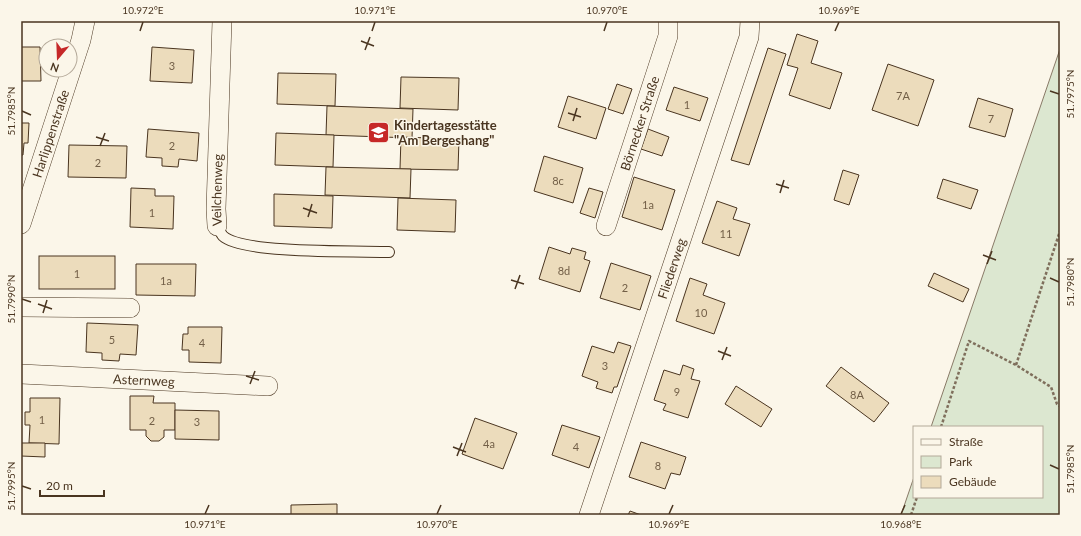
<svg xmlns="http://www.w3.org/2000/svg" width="1081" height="536" font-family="Lato,sans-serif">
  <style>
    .green { fill: #dce7d0; stroke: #887966 }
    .building { fill: #ecdcbc; stroke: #4a3520 }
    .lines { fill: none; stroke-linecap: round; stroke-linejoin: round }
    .lane-casing { stroke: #4a3520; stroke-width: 12 }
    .street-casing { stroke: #4a3520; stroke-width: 20 }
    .path { stroke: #7f6f5c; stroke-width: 2.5; stroke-dasharray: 3 2; stroke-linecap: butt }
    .lane { stroke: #fbf6e9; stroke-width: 10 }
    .street { stroke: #fbf6e9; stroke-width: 19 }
    .ticks { fill: none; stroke: #4a3520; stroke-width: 1.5 }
    .labels { text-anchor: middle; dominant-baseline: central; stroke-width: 3; stroke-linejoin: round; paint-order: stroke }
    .number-label { font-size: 11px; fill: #725f47 }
    .street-label { font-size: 13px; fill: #4a3520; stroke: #fbf6e9 }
    .poi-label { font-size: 13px; font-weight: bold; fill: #4a3520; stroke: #fbf6e9; text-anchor: start }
    .neatline { fill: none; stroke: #4a3520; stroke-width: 1.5 }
    .ticks-label { font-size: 10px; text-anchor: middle; fill: #4a3520 }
  </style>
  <rect width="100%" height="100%" fill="#fbf6e9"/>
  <!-- green -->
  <path class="green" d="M 1060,49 L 1060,515 L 901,515 L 914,477 L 914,497 L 1042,497 L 1042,427 L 931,427 Z"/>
  <!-- building -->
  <g class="building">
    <path d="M 797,34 L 818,41 L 811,63 L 842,73 L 830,109 L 789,95 L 798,68 L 787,65 Z"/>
    <path d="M 21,47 L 40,47 L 41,81 L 21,81 Z"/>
    <path d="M 152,47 L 194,50 L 192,83 L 150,81 Z"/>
    <path d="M 768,48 L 786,54 L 749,165 L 731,160 Z"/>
    <path d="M 888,64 L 934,80 L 918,126 L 872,110 Z"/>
    <path d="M 278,73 L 336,74 L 335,106 L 277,104 Z"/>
    <path d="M 401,77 L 459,78 L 458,110 L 400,108 Z"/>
    <path d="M 617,84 L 632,89 L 623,114 L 608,109 Z"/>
    <path d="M 674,87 L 708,98 L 700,121 L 666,110 Z"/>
    <path d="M 568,96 L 606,108 L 596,139 L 558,127 Z"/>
    <path d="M 978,98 L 1013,109 L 1005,137 L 969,127 Z"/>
    <path d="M 327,106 L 413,109 L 412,138 L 326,135 Z"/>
    <path d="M 21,123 L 29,123 L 28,143 L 24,143 L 23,155 L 21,155 Z"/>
    <path d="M 148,129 L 199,133 L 197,161 L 179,159 L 178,167 L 162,166 L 162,158 L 146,157 Z"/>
    <path d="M 648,129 L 669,137 L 662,156 L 641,149 Z"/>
    <path d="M 276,133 L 334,135 L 333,167 L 275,165 Z"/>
    <path d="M 401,137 L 459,139 L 458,170 L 400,169 Z"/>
    <path d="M 69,145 L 127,146 L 126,178 L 68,177 Z"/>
    <path d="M 544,156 L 583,168 L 573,203 L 534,191 Z"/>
    <path d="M 326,167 L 411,169 L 410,198 L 325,195 Z"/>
    <path d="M 843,170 L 859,175 L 849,205 L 834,200 Z"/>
    <path d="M 634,177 L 675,190 L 662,230 L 622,217 Z"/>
    <path d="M 943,179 L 978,190 L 971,209 L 937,198 Z"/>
    <path d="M 131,188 L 155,189 L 155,196 L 174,196 L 173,229 L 130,227 Z"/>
    <path d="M 589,188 L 603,192 L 595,218 L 580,213 Z"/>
    <path d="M 274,194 L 333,196 L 332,228 L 274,226 Z"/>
    <path d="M 398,198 L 456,200 L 455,232 L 397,230 Z"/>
    <path d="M 717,201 L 737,208 L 733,219 L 750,224 L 739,256 L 702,243 Z"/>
    <path d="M 549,247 L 570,254 L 572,248 L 586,252 L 584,259 L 590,261 L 580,292 L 539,279 Z"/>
    <rect x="39" y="256" width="76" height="33"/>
    <path d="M 611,263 L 651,276 L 640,310 L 600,298 Z"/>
    <path d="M 136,264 L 196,264 L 195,296 L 136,295 Z"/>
    <path d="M 934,273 L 969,289 L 963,302 L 928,286 Z"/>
    <path d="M 690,278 L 707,284 L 703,295 L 725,303 L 714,334 L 676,321 Z"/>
    <path d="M 87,323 L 138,325 L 136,355 L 120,354 L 119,361 L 102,360 L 102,353 L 86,352 Z"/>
    <path d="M 188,327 L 222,327 L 221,363 L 189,362 L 189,350 L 182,350 L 183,334 L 188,334 Z"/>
    <path d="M 618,342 L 631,346 L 617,387 L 614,387 L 612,393 L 596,388 L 598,382 L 582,376 L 592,346 L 614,353 Z"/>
    <path d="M 683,365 L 694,369 L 691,379 L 700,381 L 688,418 L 663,410 L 666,404 L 654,400 L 664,370 L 680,375 Z"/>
    <path d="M 841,367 L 889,403 L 874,422 L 826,386 Z"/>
    <path d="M 736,386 L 772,409 L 761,427 L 725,404 Z"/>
    <path d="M 130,396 L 154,396 L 153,403 L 175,403 L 175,430 L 164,430 L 164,437 L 159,441 L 151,441 L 146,436 L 146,430 L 130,430 Z"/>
    <path d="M 30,398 L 60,398 L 59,444 L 29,443 L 30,425 L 25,425 L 25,412 L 30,412 Z"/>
    <path d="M 175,410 L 219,411 L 219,440 L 175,439 Z"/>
    <path d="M 475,418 L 517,433 L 503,469 L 462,454 Z"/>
    <path d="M 562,425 L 600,437 L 589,468 L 552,455 Z"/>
    <path d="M 641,442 L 686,457 L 680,475 L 671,473 L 665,489 L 629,477 Z"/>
    <path d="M 21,443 L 45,443 L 45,457 L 21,456 Z"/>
    <path d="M 337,504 L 337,515 L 291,515 L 291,505 Z"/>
    <path d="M 630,511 L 641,515 L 628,515 Z"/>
  </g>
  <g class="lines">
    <defs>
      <path id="lane" d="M 217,226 C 219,229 221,234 223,236 C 242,254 359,251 389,252"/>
      <g id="street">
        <path id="s1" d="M 21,224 L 81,40 L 85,21"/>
        <path id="s2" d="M 217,226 L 216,209 L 222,21"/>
        <path id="s3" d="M 606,226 L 668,36 L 668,21"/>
        <path d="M 21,307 L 130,308"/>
        <path id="s4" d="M 21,374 L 268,386"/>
        <path id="s5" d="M 589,515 L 749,37 L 750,21"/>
      </g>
    </defs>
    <!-- lane casing -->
    <use href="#lane" class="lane-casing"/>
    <!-- street casing -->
    <use href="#street" class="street-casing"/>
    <!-- path -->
    <g class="path">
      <path d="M 1016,365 L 1060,231"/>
      <path d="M 941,427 L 969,341 L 1016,365 L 1051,387 L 1057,404 L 1060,406"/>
      <path d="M 911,515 L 917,497"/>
    </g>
    <!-- lane -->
    <use href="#lane" class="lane"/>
    <!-- street -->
    <use href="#street" class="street"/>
  </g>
  <!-- ticks -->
  <path class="ticks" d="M 140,31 L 143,22M 372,31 L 375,22M 604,31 L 607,22M 835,31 L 839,22M 361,41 L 374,46M 365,50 L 370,37M 1050,91 L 1059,94M 22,111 L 31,115M 568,113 L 581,117M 573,121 L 577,108M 96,137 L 109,141M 100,146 L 105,133M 776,184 L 789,188M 780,193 L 784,180M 303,208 L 317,213M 308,217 L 312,204M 983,255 L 996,260M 987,264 L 992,251M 1050,278 L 1059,282M 511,280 L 524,284M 515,289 L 520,275M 22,299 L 31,302M 38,304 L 52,309M 43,313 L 47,300M 718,351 L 731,356M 722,360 L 727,347M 246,376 L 259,380M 250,384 L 255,371M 453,447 L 466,452M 457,456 L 462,443M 1050,465 L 1059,469M 22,486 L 31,489M 205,514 L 209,505M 437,514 L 441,505M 669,514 L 673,505M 901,514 L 905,505"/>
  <!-- icons -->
  <defs>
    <symbol id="school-square" viewBox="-11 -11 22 22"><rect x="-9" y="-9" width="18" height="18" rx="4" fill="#c62828" stroke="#fbf6e9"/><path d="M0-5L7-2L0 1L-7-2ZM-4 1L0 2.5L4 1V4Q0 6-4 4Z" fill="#fff"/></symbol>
  </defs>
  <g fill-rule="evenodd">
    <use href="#school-square" x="366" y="120" width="25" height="25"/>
  </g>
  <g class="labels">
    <!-- number labels -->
    <g class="number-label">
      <text x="172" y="65">3</text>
      <text x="903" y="95">7A</text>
      <text x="687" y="104">1</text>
      <text x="991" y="118">7</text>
      <text x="172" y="145">2</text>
      <text x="98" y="162">2</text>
      <text x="558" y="180">8c</text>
      <text x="648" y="204">1a</text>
      <text x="152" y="212">1</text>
      <text x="726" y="233">11</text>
      <text x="564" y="270">8d</text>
      <text x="77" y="273">1</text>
      <text x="166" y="280">1a</text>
      <text x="625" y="287">2</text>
      <text x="701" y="312">10</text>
      <text x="112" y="339">5</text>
      <text x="202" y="342">4</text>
      <text x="605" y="365">3</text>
      <text x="677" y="391">9</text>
      <text x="857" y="394">8A</text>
      <text x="42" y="419">1</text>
      <text x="152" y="420">2</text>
      <text x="197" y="421">3</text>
      <text x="489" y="443">4a</text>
      <text x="576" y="446">4</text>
      <text x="658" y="465">8</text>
    </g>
    <!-- street labels -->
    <g class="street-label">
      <text stroke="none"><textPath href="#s3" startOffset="108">Börnecker Straße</textPath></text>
      <text stroke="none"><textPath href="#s1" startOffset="95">Harlippenstraße</textPath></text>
      <text stroke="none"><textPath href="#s2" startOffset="36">Veilchenweg</textPath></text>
      <text stroke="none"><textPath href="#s5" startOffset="260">Fliederweg</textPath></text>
      <text stroke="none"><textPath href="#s4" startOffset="123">Asternweg</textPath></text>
    </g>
    <!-- poi labels -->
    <g class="poi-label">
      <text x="394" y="125">Kindertagesstätte<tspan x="394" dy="15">"Am Bergeshang"</tspan></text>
    </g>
  </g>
  <!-- border -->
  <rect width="1081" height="536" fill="none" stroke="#fbf6e9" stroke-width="44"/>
  <!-- legend -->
  <rect x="913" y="426" width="130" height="72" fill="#fbf6e9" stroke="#b4a999"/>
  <rect x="921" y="439" width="20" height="6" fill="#fbf6e9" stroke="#b4a999"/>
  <text x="949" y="446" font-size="12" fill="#4a3520">Straße</text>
  <rect x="921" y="456" width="20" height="12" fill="#dce7d0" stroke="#b4a999"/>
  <text x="949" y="466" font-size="12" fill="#4a3520">Park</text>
  <rect x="921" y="476" width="20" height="12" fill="#ecdcbc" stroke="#b4a999"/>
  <text x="949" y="486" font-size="12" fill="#4a3520">Gebäude</text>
  <!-- north arrow -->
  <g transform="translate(58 58) rotate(199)"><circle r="19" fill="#fbf6e9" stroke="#b4a999"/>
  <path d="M0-3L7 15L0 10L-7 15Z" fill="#c62828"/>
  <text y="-6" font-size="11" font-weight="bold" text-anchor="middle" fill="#4a3520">N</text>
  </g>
  <!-- scale -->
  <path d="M40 490v6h64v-6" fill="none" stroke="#4a3520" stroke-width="2"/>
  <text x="46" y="490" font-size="12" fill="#4a3520" stroke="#fbf6e9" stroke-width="3" paint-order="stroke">20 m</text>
  <rect x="22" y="22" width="1037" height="492" class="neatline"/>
  <g class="ticks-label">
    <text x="143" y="14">10.972°E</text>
    <text x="375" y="14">10.971°E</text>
    <text x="607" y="14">10.970°E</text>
    <text x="839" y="14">10.969°E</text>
    <text transform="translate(1070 94) rotate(-90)" y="4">51.7975°N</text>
    <text transform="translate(11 111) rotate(-90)" y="4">51.7985°N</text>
    <text transform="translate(1070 282) rotate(-90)" y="4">51.7980°N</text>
    <text transform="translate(11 299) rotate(-90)" y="4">51.7990°N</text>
    <text transform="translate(1070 469) rotate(-90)" y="4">51.7985°N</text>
    <text transform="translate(11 486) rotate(-90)" y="4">51.7995°N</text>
    <text x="205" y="528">10.971°E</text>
    <text x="437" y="528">10.970°E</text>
    <text x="669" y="528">10.969°E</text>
    <text x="901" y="528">10.968°E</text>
  </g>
</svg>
